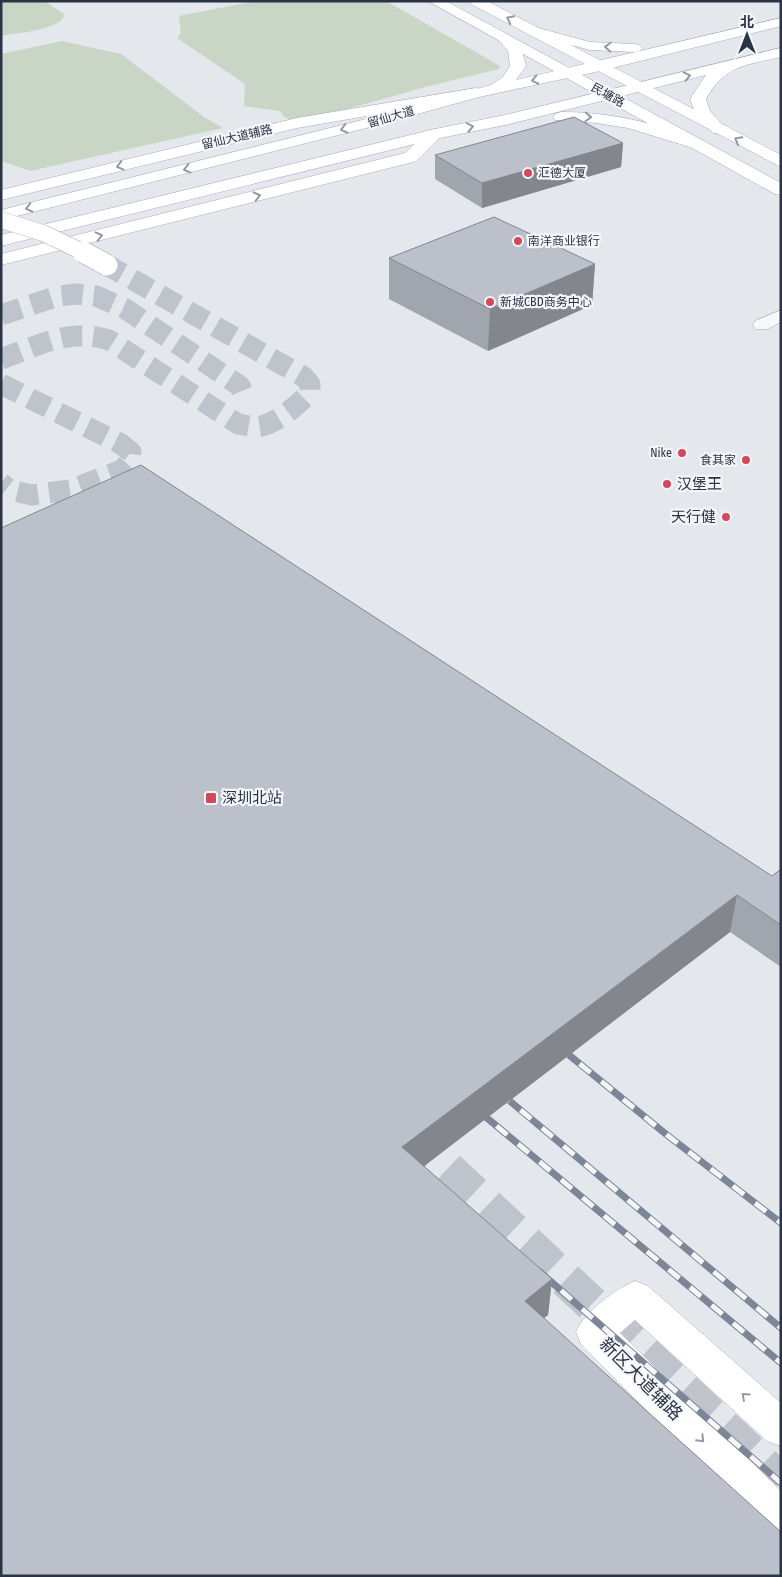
<svg xmlns="http://www.w3.org/2000/svg" width="782" height="1577" font-family="'Fira Sans Condensed','Noto Sans SC',sans-serif">
  <style>
    .green { fill: #c9d6c5 }
    .lines { fill: none; stroke-linecap: round; stroke-linejoin: round }
    .minor-tunnel { stroke: #bfc3cb; stroke-width: 21; stroke-dasharray: 21 11; stroke-linecap: butt }
    .primary-tunnel { stroke: #bfc3cb; stroke-width: 36; stroke-dasharray: 36 18; stroke-linecap: butt }
    .pedestrian-casing { stroke: #a9aeb7; stroke-width: 1 }
    .secondary-casing { stroke: #a9aeb7; stroke-width: 1 }
    .primary-casing { stroke: #a3abb8; stroke-width: 1 }
    .pedestrian { fill: #f7f8fa; fill-rule: evenodd }
    .secondary { fill: #fff; fill-rule: evenodd }
    .primary { fill: #fff; fill-rule: evenodd }
    .rail-casing { stroke: #7d8696; stroke-width: 7 }
    .rail { stroke: #f4f6f9; stroke-width: 5; stroke-dasharray: 14; stroke-linecap: butt }
    .primary-bridge-far1-casing { stroke: #a3abb8; stroke-width: 17; stroke-linecap: butt }
    .primary-bridge-casing { stroke: #a3abb8; stroke-width: 22; stroke-linecap: butt }
    .primary-bridge-far1 { stroke: #fff; stroke-width: 16 }
    .primary-bridge { stroke: #fff; stroke-width: 21 }
    .wall { fill: #a1a5ae }
    .shaded-wall { fill: #83868d }
    .building { fill: #bbc0ca; stroke: #83868d }
    .oneway { stroke: #959aa2 }
    .poi-dot { fill: #d1495b; stroke: #f4f6f9; stroke-width: 2 }
    .labels { text-anchor: middle; dominant-baseline: central; stroke-width: 4.5; stroke-linejoin: round; paint-order: stroke }
    .far-street-label { font-size: 12px; fill: #2b3445; stroke: #f4f6f9 }
    .far-poi-label { font-size: 12px; fill: #2b3445; stroke: #f4f6f9; text-anchor: start }
    .poi-label { font-size: 15px; fill: #2b3445; stroke: #f4f6f9; text-anchor: start }
    .near-street-label { font-size: 18px; fill: #2b3445; stroke: #f4f6f9 }
  </style>
  <rect width="100%" height="100%" fill="#e4e7ec"/>
  <!-- green -->
  <g class="green">
    <path d="M 1,1 L 45,1 L 64,14 C 64,30 15,33 1,36 Z"/>
    <path d="M 256,1 L 386,1 L 500,66 L 499,69 L 429,86 L 340,111 L 293,120 L 284,117 L 280,111 L 244,106 L 245,84 L 177,38 L 181,33 L 179,16 Z"/>
    <path d="M 62,41 L 121,54 L 204,117 L 223,128 L 30,171 L 4,162 L 1,160 L 1,54 Z"/>
  </g>
  <g class="lines">
    <!-- minor-tunnel -->
    <g class="minor-tunnel">
      <path d="M 1,315 L 58,296 L 77,294 L 96,296 L 124,308 L 240,386 L 242,391"/>
      <path d="M 1,359 C 37,346 71,327 109,340 L 238,424 C 245,425 254,428 262,426 C 279,421 298,405 310,392 L 310,384 L 304,377 L 107,265"/>
      <path d="M 1,384 L 121,444 L 131,452 L 130,461 L 122,470 L 70,490 L 32,495 L 10,490 L 1,483"/>
    </g>
    <!-- primary-tunnel -->
    <path class="primary-tunnel" d="M 408,1132 L 781,1481"/>
    <defs>
      <path id="pedestrian" d="M 781,310 L 781,322 L 767,329 L 755,329 L 753,325 L 755,321 Z"/>
      <g id="secondary">
        <path d="M 428,1 L 446,1 L 781,183 L 781,195 L 775,194 Z"/>
        <path d="M 469,1 L 487,1 L 781,155 L 781,167 L 471,4 Z"/>
        <path d="M 476,88 L 482,90 L 484,93 L 482,96 L 297,128 L 1,200 L 1,190 L 297,118 Z"/>
        <path d="M 435,129 L 441,131 L 443,134 L 417,161 L 1,265 L 1,254 L 405,153 L 429,131 Z"/>
        <path d="M 635,1281 L 648,1286 L 781,1403 L 781,1446 L 767,1441 L 635,1320 L 620,1333 L 781,1491 L 781,1538 L 767,1533 L 581,1344 L 576,1332 C 585,1312 615,1289 635,1281 Z"/>
      </g>
      <g id="primary">
        <path d="M 781,18 L 781,26 L 600,71 L 479,97 L 374,126 L 1,220 L 1,210 L 362,120 L 491,85 L 503,77 L 510,66 L 508,51 L 497,38 L 499,35 L 509,35 L 522,50 L 526,66 L 516,80 Z"/>
        <path d="M 531,26 L 590,42 L 635,44 L 640,45 L 642,48 L 640,51 L 635,52 L 590,50 L 526,33 L 524,30 L 526,27 Z"/>
        <path d="M 781,48 L 781,57 C 746,65 725,65 706,99 L 710,111 L 727,130 L 725,133 L 713,133 L 695,112 L 690,99 L 706,75 L 505,125 L 435,139 L 1,246 L 1,235 L 435,129 L 505,115 Z"/>
        <path d="M 561,112 C 601,112 639,119 677,132 C 685,134 697,136 701,143 L 699,146 L 693,148 L 628,128 L 597,123 L 555,120 L 553,117 L 555,114 Z"/>
      </g>
    </defs>
    <!-- pedestrian casing -->
    <use href="#pedestrian" class="pedestrian-casing"/>
    <!-- secondary casing -->
    <use href="#secondary" class="secondary-casing"/>
    <!-- primary casing -->
    <use href="#primary" class="primary-casing"/>
    <!-- pedestrian -->
    <use href="#pedestrian" class="pedestrian"/>
    <!-- secondary -->
    <use href="#secondary" class="secondary"/>
    <!-- primary -->
    <use href="#primary" class="primary"/>
    <defs>
      <g id="rail">
        <path d="M 558,1046 L 667,1135 L 781,1223"/>
        <path d="M 499,1092 L 781,1328"/>
        <path d="M 475,1108 L 781,1363"/>
        <path d="M 540,1272 L 781,1483"/>
      </g>
    </defs>
    <!-- rail casing -->
    <use href="#rail" class="rail-casing"/>
    <!-- rail -->
    <use href="#rail" class="rail"/>
    <defs>
      <path id="primary-bridge-far1" d="M 1,220 L 43,233 L 85,253"/>
      <path id="primary-bridge" d="M 83,252 L 107,265"/>
    </defs>
    <!-- primary-bridge-far1 casing -->
    <use href="#primary-bridge-far1" class="primary-bridge-far1-casing"/>
    <!-- primary-bridge casing -->
    <use href="#primary-bridge" class="primary-bridge-casing"/>
    <!-- primary-bridge-far1 -->
    <use href="#primary-bridge-far1" class="primary-bridge-far1"/>
    <!-- primary-bridge -->
    <use href="#primary-bridge" class="primary-bridge"/>
  </g>
  <!-- wall -->
  <g class="wall">
    <path d="M 623,143 L 621,167 L 482,208 L 435,179 L 435,155 Z"/>
    <path d="M 389,258 L 595,264 L 592,305 L 488,351 L 389,299 Z"/>
    <path d="M 1,528 L 772,876 L 781,869 L 781,967 L 730,932 L 424,1166 L 552,1279 L 548,1315 L 544,1318 L 1,1576 Z"/>
  </g>
  <!-- shaded-wall -->
  <g class="shaded-wall">
    <path d="M 623,143 L 621,167 L 482,208 L 482,183 Z"/>
    <path d="M 595,264 L 592,305 L 488,351 L 490,309 Z"/>
    <path d="M 737,895 L 730,932 L 402,1183 L 402,1147 Z"/>
    <path d="M 552,1279 L 548,1315 L 522,1336 L 525,1301 Z"/>
  </g>
  <!-- building -->
  <g class="building">
    <path d="M 574,117 L 623,143 L 482,183 L 435,155 Z"/>
    <path d="M 494,217 L 595,264 L 490,309 L 389,258 Z"/>
    <path d="M 141,465 L 772,876 L 781,869 L 781,925 L 737,895 L 402,1147 L 552,1279 L 525,1301 L 781,1532 L 781,1576 L 1,1576 L 1,528 Z"/>
  </g>
  <!-- one-way arrows -->
  <defs><path id="oneway-chevron" d="M-2-3.5L2.5 0L-2 3.5" fill="none" stroke-width="1.6" stroke-linecap="round" stroke-linejoin="round" transform="scale(1.25)"/></defs>
  <g class="oneway">
    <use href="#oneway-chevron" transform="translate(510 19) rotate(-153)"/>
    <use href="#oneway-chevron" transform="translate(608 47) rotate(-177)"/>
    <use href="#oneway-chevron" transform="translate(687 76) rotate(-13)"/>
    <use href="#oneway-chevron" transform="translate(535 80) rotate(168)"/>
    <use href="#oneway-chevron" transform="translate(588 117) rotate(2)"/>
    <use href="#oneway-chevron" transform="translate(470 127) rotate(-11)"/>
    <use href="#oneway-chevron" transform="translate(344 129) rotate(166)"/>
    <use href="#oneway-chevron" transform="translate(738 140) rotate(-152)"/>
    <use href="#oneway-chevron" transform="translate(120 166) rotate(166)"/>
    <use href="#oneway-chevron" transform="translate(187 169) rotate(166)"/>
    <use href="#oneway-chevron" transform="translate(257 196) rotate(-14)"/>
    <use href="#oneway-chevron" transform="translate(29 208) rotate(166)"/>
    <use href="#oneway-chevron" transform="translate(99 236) rotate(-14)"/>
    <use href="#oneway-chevron" transform="translate(745 1396) rotate(-138)"/>
    <use href="#oneway-chevron" transform="translate(701 1439) rotate(45)"/>
  </g>
  <!-- markers -->
  <g class="poi-dot">
    <circle cx="528" cy="173" r="5"/>
    <circle cx="518" cy="241" r="5"/>
    <circle cx="490" cy="302" r="5"/>
    <circle cx="682" cy="453" r="5"/>
    <circle cx="746" cy="460" r="5"/>
    <circle cx="667" cy="484" r="5"/>
    <circle cx="726" cy="517" r="5"/>
    <rect x="205" y="792" width="12" height="12" rx="2.5"/>
  </g>
  <g class="labels">
    <!-- far-street labels -->
    <g class="far-street-label">
      <text transform="translate(608 95) rotate(29)">民塘路</text>
      <text transform="translate(391 117) rotate(-16)">留仙大道</text>
      <text transform="translate(237 137) rotate(-13)">留仙大道辅路</text>
    </g>
    <!-- far-poi labels -->
    <g class="far-poi-label">
      <text x="538" y="173">汇德大厦</text>
      <text x="528" y="241">南洋商业银行</text>
      <text x="500" y="302">新城CBD商务中心</text>
      <text x="672" y="453" text-anchor="end">Nike</text>
      <text x="736" y="460" text-anchor="end">食其家</text>
    </g>
    <!-- poi labels -->
    <g class="poi-label">
      <text x="677" y="484">汉堡王</text>
      <text x="716" y="517" text-anchor="end">天行健</text>
      <text x="222" y="798">深圳北站</text>
    </g>
    <!-- near-street labels -->
    <g class="near-street-label">
      <text transform="translate(641 1379) rotate(45)">新区大道辅路</text>
    </g>
  </g>
  <!-- border -->
  <rect width="782" height="1577" fill="none" stroke="#2b3445" stroke-width="5"/>
  <!-- north arrow -->
  <g transform="translate(747 35)" stroke="#f4f6f9" stroke-width="4" paint-order="stroke">
  <path d="M0-4L9 19L0 12L-9 19Z" fill="#2b3445"/>
  <text y="-8" font-size="14" font-weight="bold" text-anchor="middle" fill="#2b3445">北</text>
  </g>
</svg>
